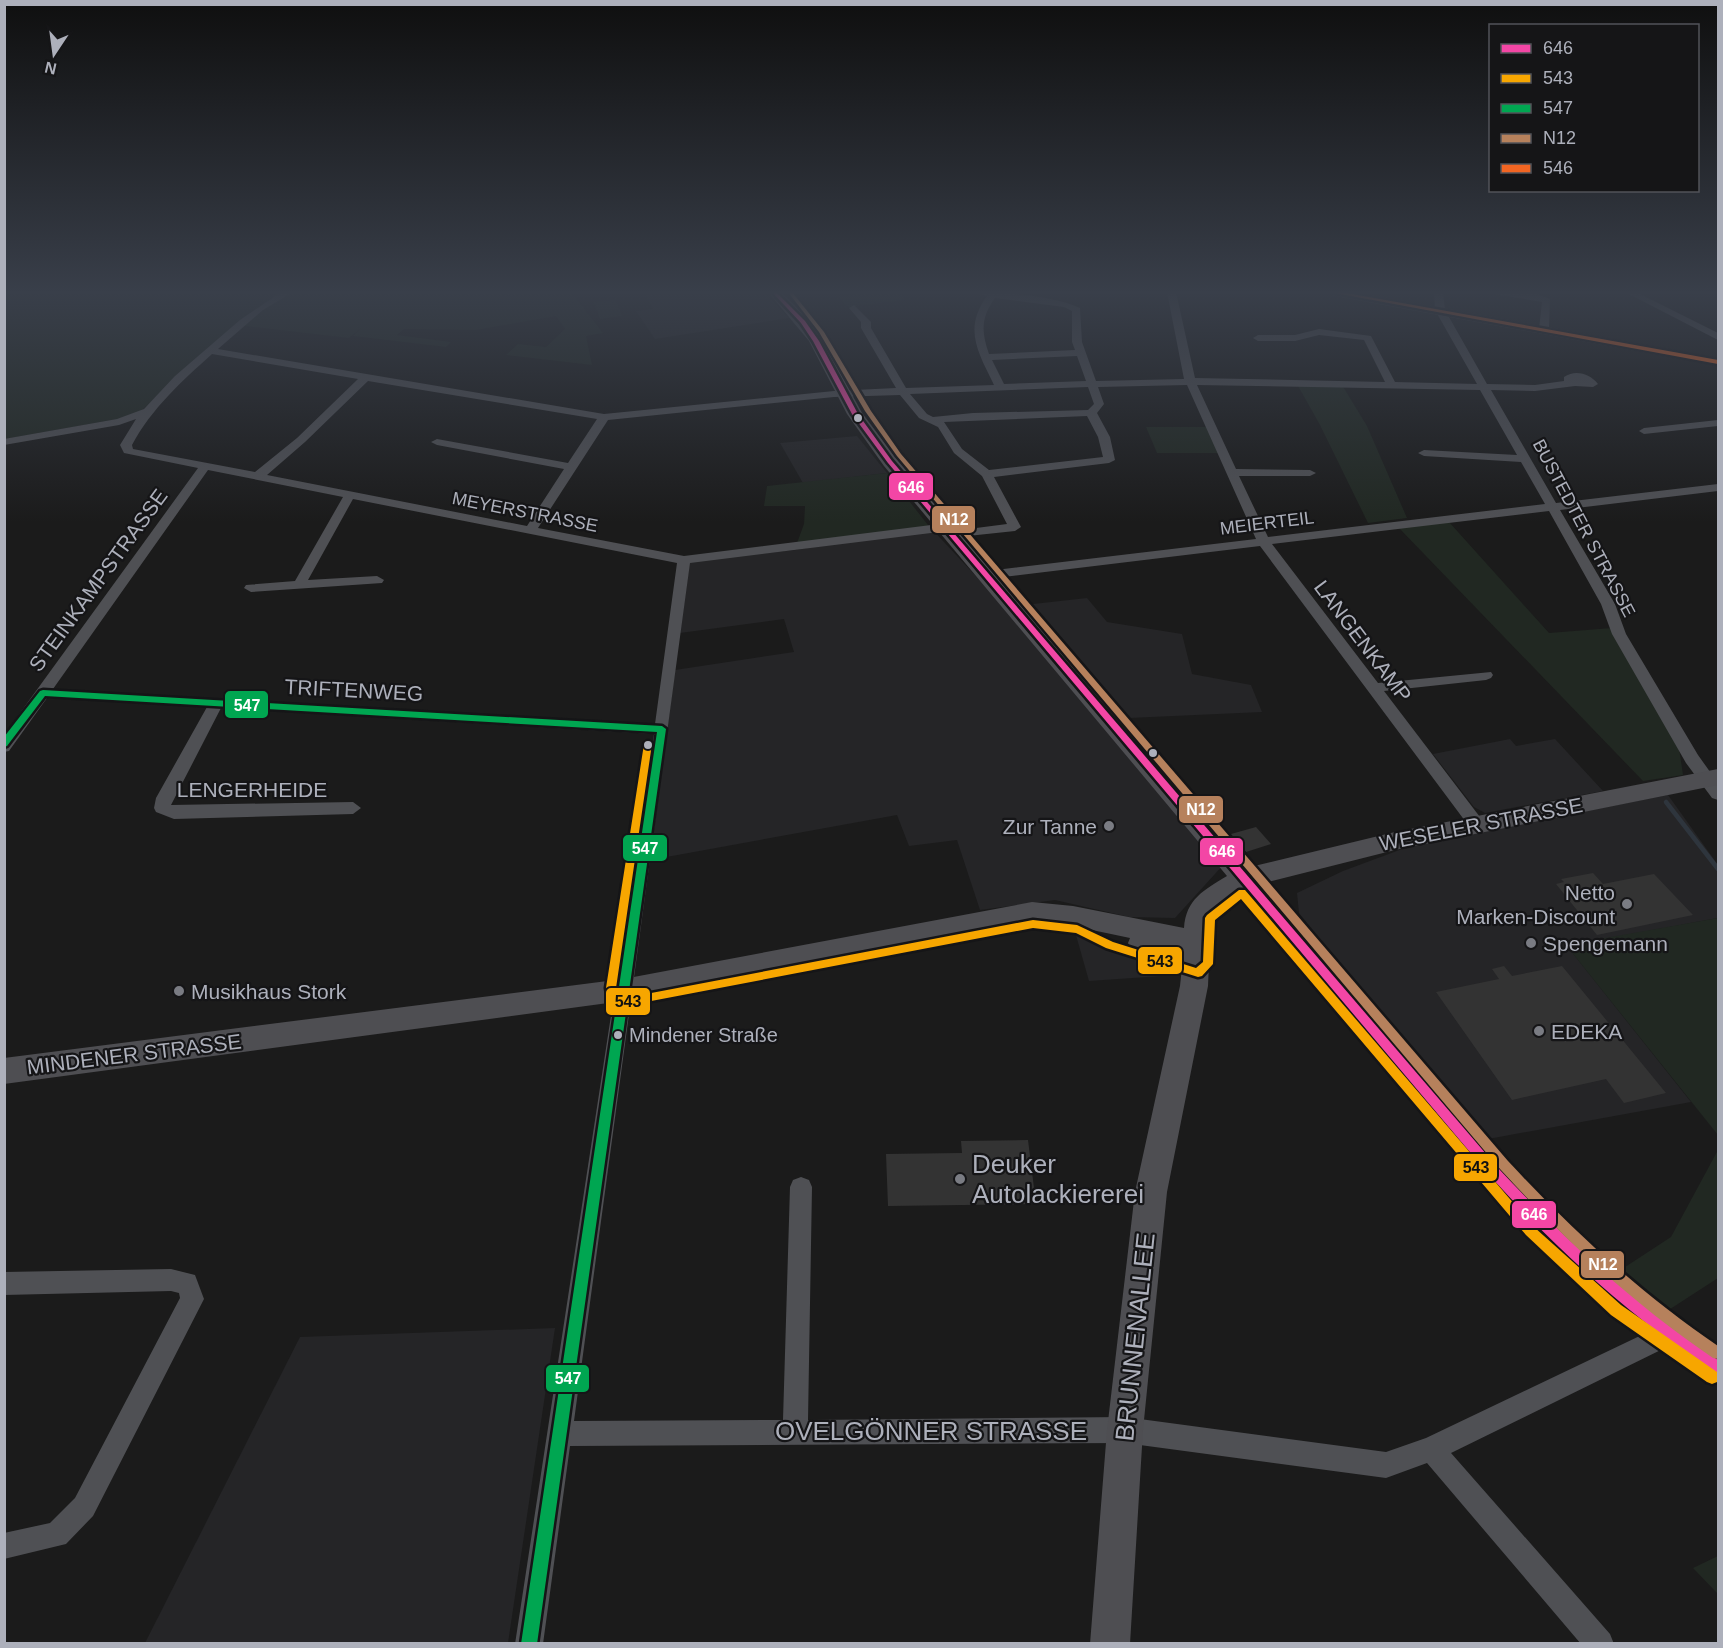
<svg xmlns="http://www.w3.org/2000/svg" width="1723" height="1648" font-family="Helvetica,sans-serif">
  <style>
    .built { fill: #252527 }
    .green { fill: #212822 }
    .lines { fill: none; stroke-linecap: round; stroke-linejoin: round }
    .stream { stroke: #2e353d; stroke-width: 4.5 }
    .building { fill: #333 }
    .street { fill: #4f5054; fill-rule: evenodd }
    .secondary { fill: #4e4e52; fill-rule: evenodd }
    .bus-1-casing { stroke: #151517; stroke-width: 5 }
    .bus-2-casing { stroke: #151517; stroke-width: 5 }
    .bus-3-casing { stroke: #151517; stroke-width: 5 }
    .bus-4-casing { stroke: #151517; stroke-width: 5 }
    .bus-5-casing { stroke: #151517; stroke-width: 5 }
    .bus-1 { fill: #f346a5; fill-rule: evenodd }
    .bus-2 { fill: #f7a600; fill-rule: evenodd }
    .bus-3 { fill: #00a651; fill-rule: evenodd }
    .bus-4 { fill: #b6815c; fill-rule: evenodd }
    .bus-5 { fill: #f26522; fill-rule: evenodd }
    .bus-dot { fill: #adb0bb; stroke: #151517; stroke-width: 2 }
    .poi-dot { fill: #7a7c83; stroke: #151517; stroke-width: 2 }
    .labels { text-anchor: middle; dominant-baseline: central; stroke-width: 4.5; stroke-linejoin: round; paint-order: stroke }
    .far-street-label { font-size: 18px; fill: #adb0bb; stroke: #151517 }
    .bus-label { font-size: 20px; fill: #adb0bb; stroke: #151517; text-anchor: start }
    .street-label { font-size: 21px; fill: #adb0bb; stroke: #151517 }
    .poi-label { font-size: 21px; fill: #adb0bb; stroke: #151517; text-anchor: start }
    .near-poi-label { font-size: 26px; fill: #adb0bb; stroke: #151517; text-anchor: start }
    .near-street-label { font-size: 26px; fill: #adb0bb; stroke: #151517 }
    .line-badge { stroke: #151517; stroke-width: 2 }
    .badge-label { font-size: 16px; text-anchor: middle; font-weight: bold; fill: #fff }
    .pale-badge-label { font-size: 16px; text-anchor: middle; font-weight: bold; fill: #111 }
  </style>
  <rect width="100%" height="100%" fill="#1b1b1b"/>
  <!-- built -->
  <g class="built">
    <path d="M 645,292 L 764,292 L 789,318 L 655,339 L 636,311 L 653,309 Z"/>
    <path d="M 857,436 L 887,473 L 803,483 L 780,443 Z"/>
    <path d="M 928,525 L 1004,606 L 1224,864 L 1175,918 L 1129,917 L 1055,900 L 980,910 L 957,840 L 909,846 L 897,815 L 650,860 L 675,670 L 794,652 L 784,619 L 680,633 L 690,561 L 796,550 Z"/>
    <path d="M 1087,598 L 1107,622 L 1182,634 L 1192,674 L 1251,685 L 1262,712 L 1129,718 L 1119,721 L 1024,605 Z"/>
    <path d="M 1510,739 L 1516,746 L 1555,739 L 1603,791 L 1485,813 L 1474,807 L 1433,754 Z"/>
    <path d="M 1668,795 L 1718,865 L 1718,918 L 1567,946 L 1691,1102 L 1488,1139 L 1389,1027 L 1299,913 L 1297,893 L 1343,871 L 1413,845 Z"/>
    <path d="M 1074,928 L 1169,968 L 1176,975 L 1089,981 Z"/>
    <path d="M 555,1328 L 508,1643 L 145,1643 L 300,1337 Z"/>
  </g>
  <!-- green -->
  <g class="green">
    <path d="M 4,292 L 571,292 L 603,333 L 586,336 L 592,365 L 506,355 L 518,344 L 546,347 L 565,329 L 556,316 L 476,330 L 404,329 L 397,335 L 451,342 L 446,347 L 353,336 L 361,328 L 349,338 L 237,325 L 141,411 L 118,419 L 5,439 Z"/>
    <path d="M 848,292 L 899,292 L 905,300 L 848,307 L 839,297 L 850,295 Z"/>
    <path d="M 616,300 L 622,316 L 600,319 L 594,302 Z"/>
    <path d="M 1297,384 L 1342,385 L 1367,426 L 1407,518 L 1368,523 L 1320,425 Z"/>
    <path d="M 1146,427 L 1208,427 L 1220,453 L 1157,453 Z"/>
    <path d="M 887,473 L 928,525 L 925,527 L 797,543 L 804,524 L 805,506 L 764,506 L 767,486 Z"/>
    <path d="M 1449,522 L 1549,633 L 1612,628 L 1679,748 L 1683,775 L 1643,781 L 1399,528 Z"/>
    <path d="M 1718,918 L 1718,1135 L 1566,945 Z"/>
    <path d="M 1718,1150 L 1718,1278 L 1664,1313 L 1616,1273 L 1671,1237 Z"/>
    <path d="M 1718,1556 L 1718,1594 L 1693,1568 Z"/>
  </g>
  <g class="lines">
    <!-- stream -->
    <path class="stream" d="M 1666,802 L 1718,869"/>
  </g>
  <!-- building -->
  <g class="building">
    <path d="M 1256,827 L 1271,844 L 1246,852 L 1231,834 Z"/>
    <path d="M 1593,873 L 1603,884 L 1654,874 L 1693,915 L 1597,935 L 1556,884 L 1564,882 L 1561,879 Z"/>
    <path d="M 1504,966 L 1512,976 L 1562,966 L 1666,1093 L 1624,1103 L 1606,1079 L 1512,1100 L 1436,992 L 1499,979 L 1492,969 Z"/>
    <path d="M 1028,1140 L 1036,1204 L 888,1206 L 886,1154 L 962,1153 L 961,1141 Z"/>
  </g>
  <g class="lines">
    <!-- street -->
    <g class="street">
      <path d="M 281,292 L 293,292 L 263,310 L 218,349 L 604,414 L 834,391 L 896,388 L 861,328 L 861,322 L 849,308 L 854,305 L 871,322 L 871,328 L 906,388 L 994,385 C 978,352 963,329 987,296 L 971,292 C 1002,292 1051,295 1080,308 L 1082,342 L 1096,381 L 1184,379 L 1167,292 L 1176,292 L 1195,378 L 1385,382 L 1364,340 L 1319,335 L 1295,341 L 1258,341 L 1253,338 L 1258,335 L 1295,335 L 1319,329 L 1371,336 L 1395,382 L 1477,384 L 1435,310 L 1434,292 L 1443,292 L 1445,310 L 1487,384 L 1535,385 L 1564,381 L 1564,377 C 1576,369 1590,374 1598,384 L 1593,387 L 1575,386 L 1535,391 L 1491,390 L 1556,503 L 1718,484 L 1718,491 L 1560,510 L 1615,604 L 1626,634 L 1698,755 L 1718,783 L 1718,800 L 1712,798 L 1686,763 L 1612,634 L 1601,604 L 1549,511 L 1272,544 L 1378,683 L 1491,672 L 1493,675 L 1491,678 L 1486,680 L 1384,691 L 1483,821 L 1485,825 L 1483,829 L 1471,829 L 1260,546 L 987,579 L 981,575 L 987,571 L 1256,539 L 1187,385 L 1098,387 L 1104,404 L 1097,413 L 1110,437 L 1115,460 L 1109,463 L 994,477 L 1021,527 L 1015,531 L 949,538 L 947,535 L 953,531 L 1007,524 L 982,476 L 954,453 L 938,427 L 919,418 L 900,395 L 834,397 L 608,420 L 538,528 L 684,556 L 947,523 L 953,527 L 947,531 L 690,563 L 574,1421 L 783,1420 L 790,1187 L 793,1180 L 801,1177 L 809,1180 L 812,1187 L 808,1420 L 1125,1417 L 1386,1452 L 1426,1438 L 1669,1322 L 1677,1326 L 1681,1334 L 1677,1342 L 1451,1453 L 1610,1634 L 1614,1644 L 1581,1644 L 1427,1463 L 1386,1478 L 1125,1443 L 570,1446 L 543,1644 L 515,1644 L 654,734 L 221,708 L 171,805 L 353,802 L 361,808 L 353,814 L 174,819 L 156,812 L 154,808 L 156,798 L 207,707 L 47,698 L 9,751 L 4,752 L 4,735 L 198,468 L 124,453 L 120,445 L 136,419 L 119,425 L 4,445 L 4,439 L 117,419 L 144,409 L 175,376 L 240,320 ZM 995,298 L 1064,307 L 1072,311 L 1072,342 L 1075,350 L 989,354 C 981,332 981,317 995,298 ZM 212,354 L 358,379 L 297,438 L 255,472 L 133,449 L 132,445 C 152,408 181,382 212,354 ZM 1077,356 L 1086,381 L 1004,384 L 992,360 ZM 368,381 L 597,419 L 568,463 L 437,439 L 431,442 L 437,445 L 564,469 L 527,526 L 267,475 L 305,442 ZM 1197,385 L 1480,390 L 1517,455 L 1424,450 L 1418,453 L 1424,456 L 1521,462 L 1545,504 L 1268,537 L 1239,476 L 1310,476 L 1316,473 L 1310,470 L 1236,469 ZM 1088,387 L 1094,404 L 1088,410 L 973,413 L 933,417 L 927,414 L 910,394 ZM 1087,416 L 1098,437 L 1103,457 L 989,470 L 962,449 L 944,422 ZM 208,470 L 343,497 L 295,581 L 246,585 L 244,588 L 251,592 L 382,583 L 384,580 L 377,576 L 308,580 L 353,499 L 677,563 L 655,724 L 53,689 Z"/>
      <path d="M 1482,292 L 1537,294 L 1550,299 L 1549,329 L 1544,332 L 1539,329 L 1542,302 Z"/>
      <path d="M 1625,292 L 1636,292 L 1718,333 L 1718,340 Z"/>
      <path d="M 1718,420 L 1718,426 L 1644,434 L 1639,431 L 1644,428 Z"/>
      <path d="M 171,1269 L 195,1275 L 204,1299 L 93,1516 L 66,1544 L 4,1559 L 4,1533 L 50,1523 L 75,1498 L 180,1298 L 179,1293 L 171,1291 L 4,1295 L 4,1272 Z"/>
    </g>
    <!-- secondary -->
    <g class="secondary">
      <path d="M 768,292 L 781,292 L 808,319 L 823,341 L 862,413 L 896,458 L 1250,867 L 1395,832 L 1718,769 L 1718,785 L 1395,850 L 1264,883 C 1321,950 1379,1016 1437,1083 C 1522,1181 1607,1277 1718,1347 L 1718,1384 C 1695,1377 1673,1358 1653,1344 C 1564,1280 1494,1196 1424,1112 C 1363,1039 1302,966 1241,892 L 1211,916 L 1208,986 L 1167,1192 L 1143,1430 L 1130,1644 L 1090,1644 L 1107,1430 L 1135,1192 L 1180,986 L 1182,967 L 1132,951 L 1128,943 L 1130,938 L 1073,926 L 1032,922 L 623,1001 L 4,1084 L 4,1058 L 623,979 L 1032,902 L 1073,906 L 1184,928 C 1186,899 1204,890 1227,876 L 884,466 L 847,414 L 809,341 Z"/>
      <path d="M 1329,292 L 1355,292 L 1718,358 L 1718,366 L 1335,296 Z"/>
    </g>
    <defs>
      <path id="bus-1" d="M 772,292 L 776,292 L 805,321 L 819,341 L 858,414 L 892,461 L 1499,1169 C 1566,1241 1637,1305 1718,1360 L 1718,1373 L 1713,1372 C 1628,1314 1560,1253 1491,1177 L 888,463 L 852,414 L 813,341 L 801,323 Z"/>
      <path id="bus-2" d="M 648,741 L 652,744 L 616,988 C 617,994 619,997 625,998 L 1033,920 L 1077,925 L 1113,942 L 1196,968 L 1203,962 L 1205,918 L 1207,915 L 1239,890 L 1245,890 L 1534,1227 L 1621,1305 L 1717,1372 L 1718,1377 L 1717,1382 L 1712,1384 L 1707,1382 L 1611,1315 L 1526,1235 L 1241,899 L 1215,920 L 1213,964 L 1202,976 L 1198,977 L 1106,948 L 1076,933 L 1033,928 L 625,1006 C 613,1005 607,1000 606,988 L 644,744 Z"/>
      <path id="bus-3" d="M 43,690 L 662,726 L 666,729 L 537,1644 L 521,1644 L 657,732 L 45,696 L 7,746 L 4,747 L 4,737 L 40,691 Z"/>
      <path id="bus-4" d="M 788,292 L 792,292 L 824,332 L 871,411 L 901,454 L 1508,1161 C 1572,1230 1640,1293 1718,1346 L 1718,1359 L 1713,1358 C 1632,1303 1566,1241 1500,1169 L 897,456 L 865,411 L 819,332 Z"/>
      <path id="bus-5" d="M 1333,292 L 1341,292 L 1718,360 L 1718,364 L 1335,293 Z"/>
    </defs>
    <!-- bus-1 casing -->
    <use href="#bus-1" class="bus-1-casing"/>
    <!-- bus-2 casing -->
    <use href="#bus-2" class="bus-2-casing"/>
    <!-- bus-3 casing -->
    <use href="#bus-3" class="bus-3-casing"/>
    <!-- bus-4 casing -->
    <use href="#bus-4" class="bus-4-casing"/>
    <!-- bus-5 casing -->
    <use href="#bus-5" class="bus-5-casing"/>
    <!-- bus-1 -->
    <use href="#bus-1" class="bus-1"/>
    <!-- bus-2 -->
    <use href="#bus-2" class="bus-2"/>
    <!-- bus-3 -->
    <use href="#bus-3" class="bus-3"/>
    <!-- bus-4 -->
    <use href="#bus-4" class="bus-4"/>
    <!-- bus-5 -->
    <use href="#bus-5" class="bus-5"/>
  </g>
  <!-- sky -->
  <linearGradient id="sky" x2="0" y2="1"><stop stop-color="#0f0f0f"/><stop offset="0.56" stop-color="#393f4a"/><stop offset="1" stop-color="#393f4a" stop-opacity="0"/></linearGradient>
  <rect width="1723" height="522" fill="url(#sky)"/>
  <!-- markers -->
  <g class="bus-dot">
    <circle cx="858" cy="418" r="5"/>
    <circle cx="648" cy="745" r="5"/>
    <circle cx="1153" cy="753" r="5"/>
    <circle cx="618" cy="1035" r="5"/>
  </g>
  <g class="poi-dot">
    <circle cx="1109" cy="826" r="6"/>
    <circle cx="1627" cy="904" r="6"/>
    <circle cx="1531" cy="943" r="6"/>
    <circle cx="179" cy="991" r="6"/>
    <circle cx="1539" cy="1031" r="6"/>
    <circle cx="960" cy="1179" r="6"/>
  </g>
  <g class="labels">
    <!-- far-street labels -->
    <g class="far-street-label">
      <text transform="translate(525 512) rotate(11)">MEYERSTRASSE</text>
      <text transform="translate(1267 523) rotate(-7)">MEIERTEIL</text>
      <text transform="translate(1584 528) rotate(62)">BUSTEDTER STRASSE</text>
    </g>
    <!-- bus labels -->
    <g class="bus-label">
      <text x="629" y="1035">Mindener Straße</text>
    </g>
    <!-- street labels -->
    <g class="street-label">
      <text transform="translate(98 580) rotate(-54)">STEINKAMPSTRASSE</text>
      <text transform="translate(1363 641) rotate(53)">LANGENKAMP</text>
      <text transform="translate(354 690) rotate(3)">TRIFTENWEG</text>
      <text x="252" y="789">LENGERHEIDE</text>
      <text transform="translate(1481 824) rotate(-11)">WESELER STRASSE</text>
      <text transform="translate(134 1054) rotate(-7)">MINDENER STRASSE</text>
    </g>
    <!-- poi labels -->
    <g class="poi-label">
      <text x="1097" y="826" text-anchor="end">Zur Tanne</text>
      <text x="1615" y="892" text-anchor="end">Netto<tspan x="1615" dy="24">Marken-Discount</tspan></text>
      <text x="1543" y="943">Spengemann</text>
      <text x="191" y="991">Musikhaus Stork</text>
      <text x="1551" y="1031">EDEKA</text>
    </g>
    <!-- near-poi labels -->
    <g class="near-poi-label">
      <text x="972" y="1164">Deuker<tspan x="972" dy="30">Autolackiererei</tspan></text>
    </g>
    <!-- near-street labels -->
    <g class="near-street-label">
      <text transform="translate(1135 1337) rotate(-84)">BRUNNENALLEE</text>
      <text x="931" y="1431">OVELGÖNNER STRASSE</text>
    </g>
  </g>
  <g class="line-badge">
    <rect x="888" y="472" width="46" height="29" rx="6" fill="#f346a5"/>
    <rect x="931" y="505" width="45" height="29" rx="6" fill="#b6815c"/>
    <rect x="224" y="690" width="45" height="29" rx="6" fill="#00a651"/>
    <rect x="1178" y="795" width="46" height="29" rx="6" fill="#b6815c"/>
    <rect x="622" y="834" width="46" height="28" rx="6" fill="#00a651"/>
    <rect x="1199" y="837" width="45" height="29" rx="6" fill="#f346a5"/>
    <rect x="1137" y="946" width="46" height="29" rx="6" fill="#f7a600"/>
    <rect x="605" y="987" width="46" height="29" rx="6" fill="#f7a600"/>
    <rect x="1453" y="1153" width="45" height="29" rx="6" fill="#f7a600"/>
    <rect x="1511" y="1200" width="46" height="29" rx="6" fill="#f346a5"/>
    <rect x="1580" y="1250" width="45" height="29" rx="6" fill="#b6815c"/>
    <rect x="545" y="1364" width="45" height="29" rx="6" fill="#00a651"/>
  </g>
  <g class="badge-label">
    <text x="911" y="493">646</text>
    <text x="954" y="525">N12</text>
    <text x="247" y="711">547</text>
    <text x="1201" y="815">N12</text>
    <text x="645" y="854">547</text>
    <text x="1222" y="857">646</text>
    <text x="1534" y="1220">646</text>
    <text x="1603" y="1270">N12</text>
    <text x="568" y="1384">547</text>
  </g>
  <g class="pale-badge-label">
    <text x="1160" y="967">543</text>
    <text x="628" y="1007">543</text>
    <text x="1476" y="1173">543</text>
  </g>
  <!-- border -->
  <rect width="1723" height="1648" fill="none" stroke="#adb0bb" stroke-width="12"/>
  <!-- legend -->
  <rect x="1489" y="24" width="210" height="168" fill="#151517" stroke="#525359" stroke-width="1.5"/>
  <rect x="1501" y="44" width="30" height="9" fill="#f346a5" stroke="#525359" stroke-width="1.5"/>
  <text x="1543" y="54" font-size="18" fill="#adb0bb">646</text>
  <rect x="1501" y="74" width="30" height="9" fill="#f7a600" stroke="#525359" stroke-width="1.5"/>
  <text x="1543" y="84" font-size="18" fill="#adb0bb">543</text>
  <rect x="1501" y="104" width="30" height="9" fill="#00a651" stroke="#525359" stroke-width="1.5"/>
  <text x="1543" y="114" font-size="18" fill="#adb0bb">547</text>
  <rect x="1501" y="134" width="30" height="9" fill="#b6815c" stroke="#525359" stroke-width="1.5"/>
  <text x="1543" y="144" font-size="18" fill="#adb0bb">N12</text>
  <rect x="1501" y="164" width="30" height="9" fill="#f26522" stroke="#525359" stroke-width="1.5"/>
  <text x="1543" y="174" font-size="18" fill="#adb0bb">546</text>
  <!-- north arrow -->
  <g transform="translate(54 54) rotate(193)" stroke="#151517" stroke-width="4.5" paint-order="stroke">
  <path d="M0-4.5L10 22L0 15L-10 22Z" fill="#adb0bb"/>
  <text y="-9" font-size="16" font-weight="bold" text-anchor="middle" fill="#adb0bb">N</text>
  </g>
</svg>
